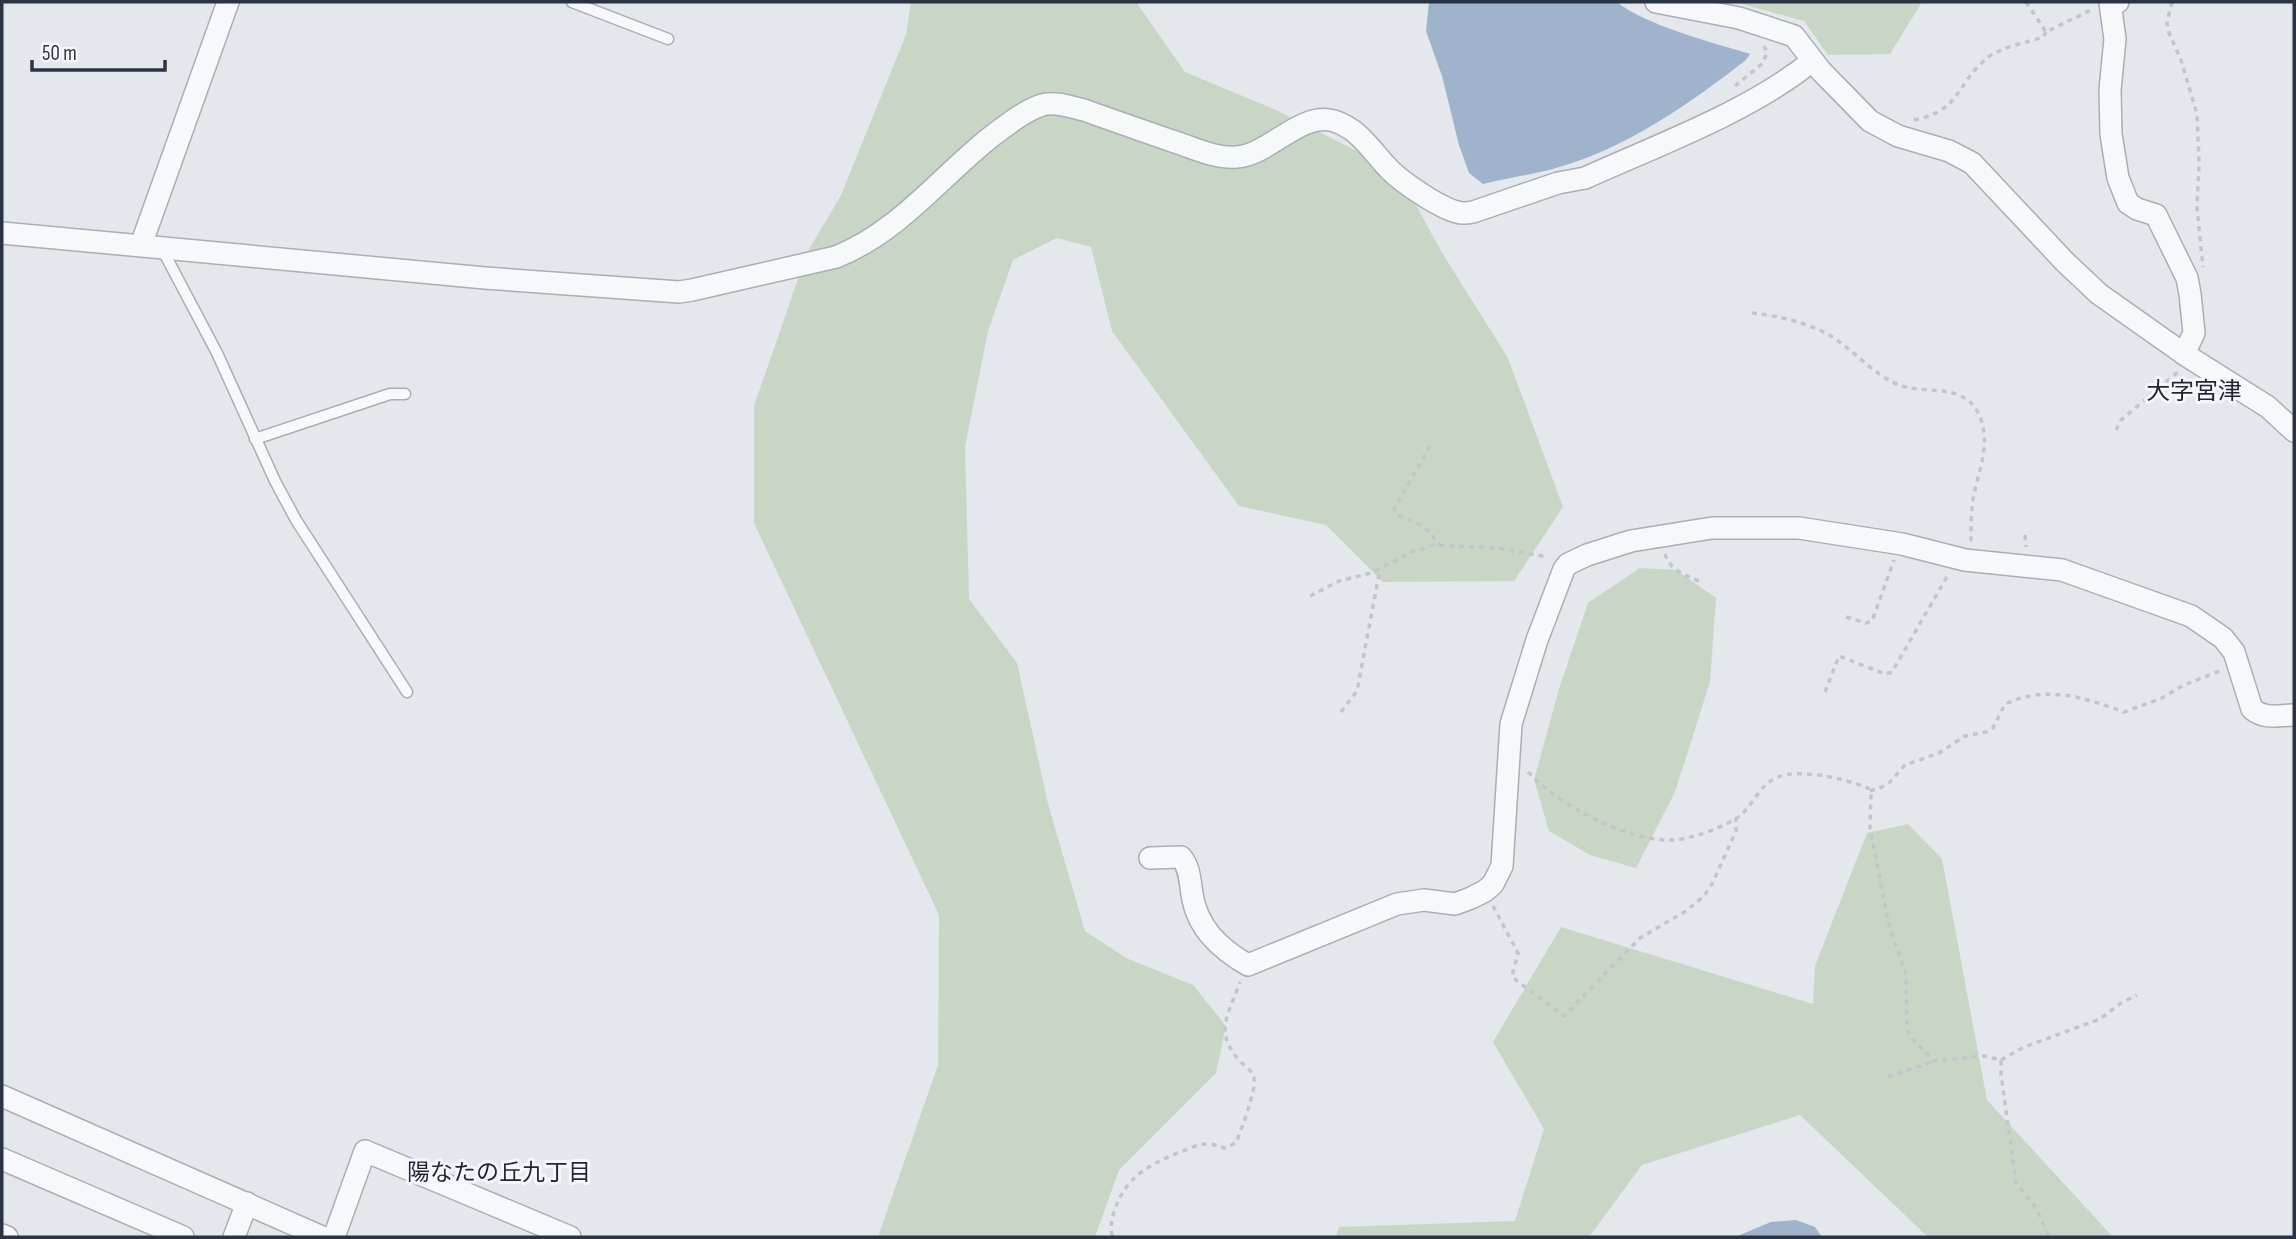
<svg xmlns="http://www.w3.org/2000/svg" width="2296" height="1239" font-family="'Sofia Sans Condensed','Noto Sans JP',sans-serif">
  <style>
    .green { fill: #c9d6c5 }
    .water { fill: #9fb4cc }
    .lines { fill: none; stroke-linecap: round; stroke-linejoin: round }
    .lane-casing { stroke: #a9aeb7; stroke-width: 13 }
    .street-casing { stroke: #a9aeb7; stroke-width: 24 }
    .path { stroke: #c2c5cb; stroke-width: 3.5; stroke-dasharray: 5 5; stroke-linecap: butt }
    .lane { stroke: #f7f8fa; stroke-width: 10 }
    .street { stroke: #f7f8fa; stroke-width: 21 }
    .labels { text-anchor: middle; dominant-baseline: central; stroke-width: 6; stroke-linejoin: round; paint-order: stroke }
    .neighbourhood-label { font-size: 23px; fill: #1d2536; stroke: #f4f6f9 }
    .quarter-label { font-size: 24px; fill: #1d2536; stroke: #f4f6f9 }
  </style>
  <rect width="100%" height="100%" fill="#e4e7ec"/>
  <!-- green -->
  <g class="green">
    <path d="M 911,2 L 1136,2 L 1185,72 L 1276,110 L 1398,172 L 1441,251 L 1508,358 L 1563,507 L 1514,581 L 1383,582 L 1326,525 L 1239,506 L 1112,331 L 1091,247 L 1057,238 L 1013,260 L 988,331 L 965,447 L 969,599 L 1017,663 L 1048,804 L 1085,931 L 1126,958 L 1193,985 L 1226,1026 L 1216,1073 L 1119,1170 L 1095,1237 L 878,1237 L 938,1065 L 939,915 L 754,523 L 754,406 L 807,253 L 841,195 L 906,35 Z"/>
    <path d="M 1735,2 L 1922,2 L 1890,54 L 1828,55 L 1804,21 Z"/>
    <path d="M 1640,568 L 1676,570 L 1716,598 L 1710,682 L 1675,792 L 1636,868 L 1590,855 L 1549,831 L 1534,780 L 1559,689 L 1588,603 Z"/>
    <path d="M 1908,824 L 1942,859 L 1987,1100 L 2113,1237 L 1928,1237 L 1800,1115 L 1642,1165 L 1589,1237 L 1336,1237 L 1339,1227 L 1515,1221 L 1544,1129 L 1493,1042 L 1561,927 L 1813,1004 L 1815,966 L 1867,833 Z"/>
  </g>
  <!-- water -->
  <g class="water">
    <path d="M 1429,2 L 1617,2 C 1645,25 1714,43 1750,54 L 1746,60 C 1689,104 1627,148 1556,168 C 1532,175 1507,178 1483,184 L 1469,173 L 1459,145 L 1442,76 L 1426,31 Z"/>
    <path d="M 1796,1220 L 1815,1227 L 1822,1237 L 1735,1237 L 1771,1222 Z"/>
  </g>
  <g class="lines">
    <defs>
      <g id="lane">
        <path d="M 572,2 L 668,39"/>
        <path d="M 161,247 L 217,353 L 275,481 L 296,520 L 407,692"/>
        <path d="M 255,439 L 390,394 L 405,394"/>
      </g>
      <g id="street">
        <path d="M 1656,2 L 1739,18 L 1794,36 L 1821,71 L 1870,121 L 1898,136 L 1949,151 L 1972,163 L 2065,262 L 2099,294 L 2184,354 L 2268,407 L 2294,431"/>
        <path d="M 2118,2 L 2110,3 L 2115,39 L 2110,90 L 2111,134 L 2118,178 L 2128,203 L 2137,209 L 2156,215 L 2187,278 L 2190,294 L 2194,333 L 2184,354"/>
        <path d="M 2,233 L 485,278 L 679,292 L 692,290 L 836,257 C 899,232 940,177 992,136 C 1007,125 1024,111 1042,105 C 1054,101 1071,107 1084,110 C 1114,121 1144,131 1175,142 C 1194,148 1216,159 1237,157 C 1269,155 1301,111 1334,121 C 1360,129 1372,152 1390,170 C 1403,183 1440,208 1457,212 C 1463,214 1468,213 1473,212 L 1558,183 L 1585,178 C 1658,145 1751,111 1812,61"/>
        <path d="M 141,245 L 228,2"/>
        <path d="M 1150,858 L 1181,857 C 1190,867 1190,882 1192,894 C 1197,928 1220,949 1248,965 L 1397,904 L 1424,900 L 1455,904 L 1471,898 L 1485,891 L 1493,884 L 1502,866 L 1511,724 L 1537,640 L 1564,569 L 1568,564 L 1587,555 L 1631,541 L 1712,528 L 1799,528 L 1902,544 L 1965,560 L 2062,570 L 2191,616 L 2223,638 L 2234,652 L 2252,709 C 2266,720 2278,715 2294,715"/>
        <path d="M 2,1096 L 322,1237"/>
        <path d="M 2,1159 L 183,1237"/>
        <path d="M 2,1235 L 7,1237"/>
        <path d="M 234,1237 L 247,1203"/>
        <path d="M 334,1237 L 365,1151 L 570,1237"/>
      </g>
    </defs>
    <!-- lane casing -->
    <use href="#lane" class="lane-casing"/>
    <!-- street casing -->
    <use href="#street" class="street-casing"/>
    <!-- path -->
    <g class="path">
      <path d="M 2026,2 L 2046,32 L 2093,9"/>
      <path d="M 2172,2 L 2167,23 L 2169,33 L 2181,60 L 2197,114 L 2199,163 L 2197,208 L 2203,267"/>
      <path d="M 1735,86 L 1763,63 L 1767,52 L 1764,46"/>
      <path d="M 1914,120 C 1962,110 1955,85 1987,58 C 2001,47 2026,43 2043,37 L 2046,32"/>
      <path d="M 1752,313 C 1778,316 1806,322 1829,335 C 1853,349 1872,374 1899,385 C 1926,395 1965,382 1979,415 C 1991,442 1980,467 1974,494 C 1971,509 1971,526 1971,542"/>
      <path d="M 2116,430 L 2121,420 L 2178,372"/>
      <path d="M 1430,446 L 1394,509 C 1399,519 1408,519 1418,524 C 1428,529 1433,536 1439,545"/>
      <path d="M 2025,535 L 2026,547"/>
      <path d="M 1665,554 C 1670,571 1688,576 1703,583"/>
      <path d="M 1310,596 L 1339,581 L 1371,573 L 1412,552 L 1434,545 L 1497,548 L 1548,557"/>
      <path d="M 1846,617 L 1866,623 L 1872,621 L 1894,560"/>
      <path d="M 1825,692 L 1839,656 L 1885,674 L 1892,672 L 1948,575"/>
      <path d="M 1341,712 L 1357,691 L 1380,569"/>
      <path d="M 1528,772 C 1559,805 1626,841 1671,840 C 1692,839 1719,829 1737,818 C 1754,806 1758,785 1778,777 C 1800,768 1846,779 1868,788 L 1871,793 L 1870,828 L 1889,926 L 1906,974 L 1907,1030 L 1912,1039 L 1934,1061 L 1984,1056 L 2001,1060 L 2001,1074 L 2016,1183 L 2036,1208 L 2049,1237"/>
      <path d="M 1870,791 L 1882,787 L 1889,783 L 1905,765 L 1939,753 L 1965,736 L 1986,732 L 1993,728 L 2005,704 C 2047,685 2083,697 2124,712 L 2160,699 L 2184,685 L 2222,670"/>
      <path d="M 1493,906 L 1518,953 L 1512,976 L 1517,981 L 1564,1016 L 1640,938 L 1686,911 L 1704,896 L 1712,884 L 1736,831 L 1736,818"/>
      <path d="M 2001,1060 L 2024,1047 L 2100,1019 L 2121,1003 L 2137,995"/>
      <path d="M 1888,1077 L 1934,1061"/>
      <path d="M 1112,1236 C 1110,1226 1112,1218 1115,1209 C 1127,1175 1152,1163 1183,1151 C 1191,1148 1201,1143 1209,1144 C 1215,1144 1220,1147 1225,1148 L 1236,1143 C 1241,1130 1256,1091 1254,1079 C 1254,1072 1246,1067 1241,1062 C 1213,1033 1228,1016 1240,982"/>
      <path d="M 1109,1237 L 1120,1237"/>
    </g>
    <!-- lane -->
    <use href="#lane" class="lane"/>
    <!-- street -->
    <use href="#street" class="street"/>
  </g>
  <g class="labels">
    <!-- neighbourhood labels -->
    <g class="neighbourhood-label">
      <text x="499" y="1173">陽なたの丘九丁目</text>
    </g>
    <!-- quarter labels -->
    <g class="quarter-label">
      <text x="2194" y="391">大字宮津</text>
    </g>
  </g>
  <!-- border -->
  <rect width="2296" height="1239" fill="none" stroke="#2b3445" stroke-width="7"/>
  <!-- scale -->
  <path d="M32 60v10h133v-10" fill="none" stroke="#2b3445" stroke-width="3.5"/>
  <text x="42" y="60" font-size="21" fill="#2b3445" stroke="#f4f6f9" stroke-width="5" paint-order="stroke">50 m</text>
</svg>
